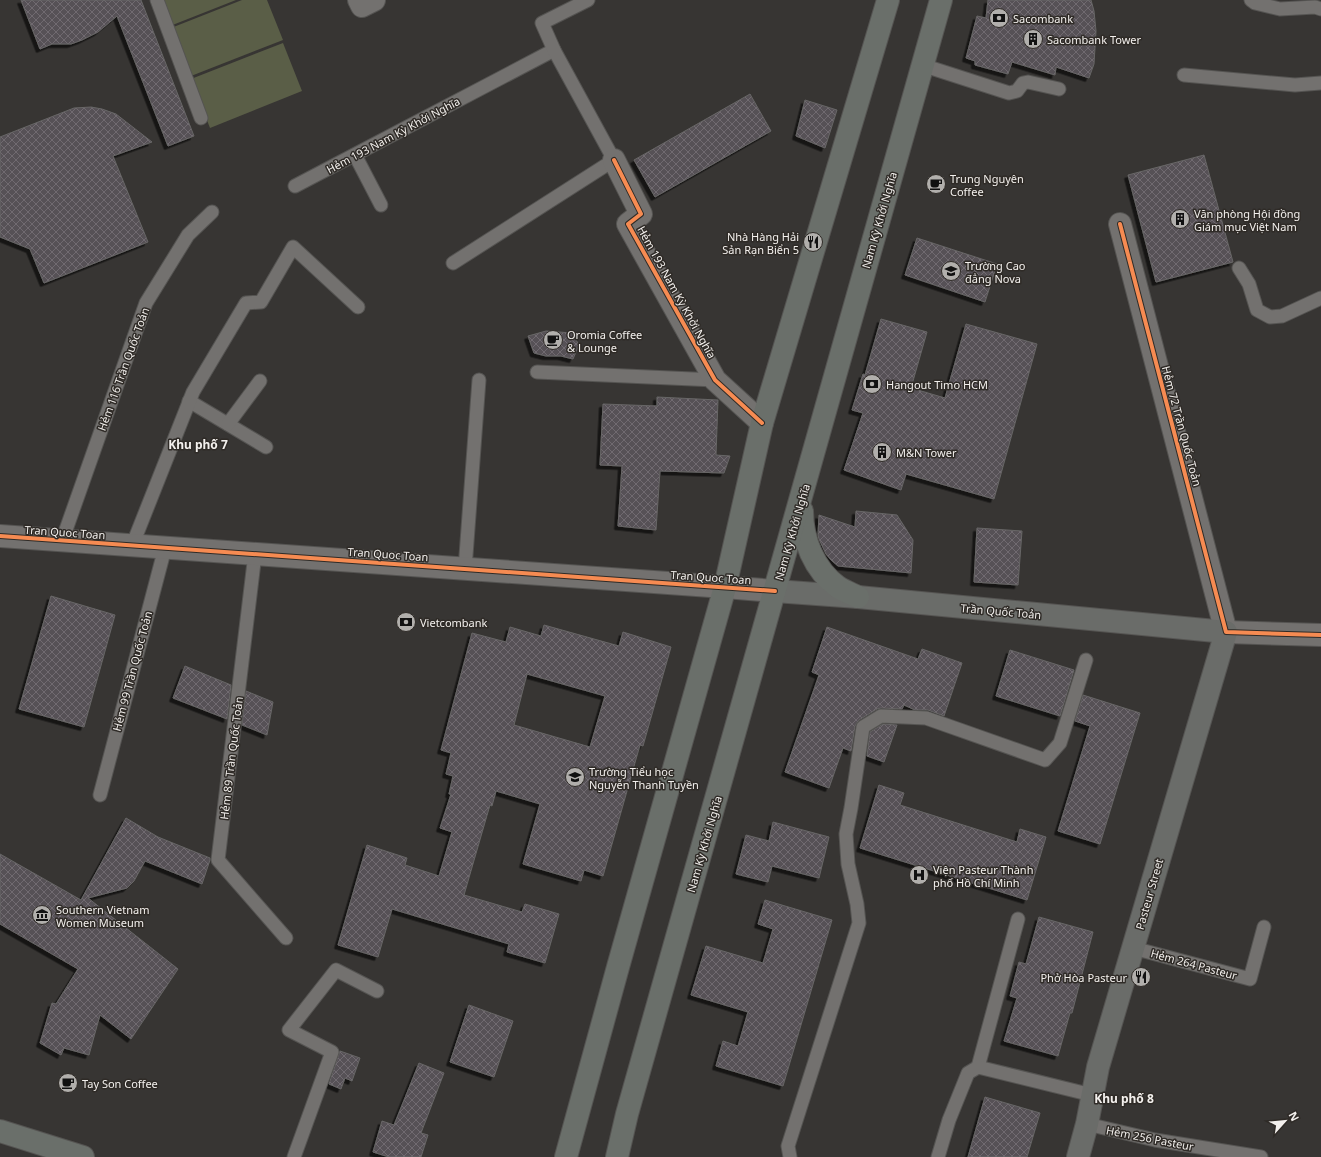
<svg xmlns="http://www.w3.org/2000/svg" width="1321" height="1157" font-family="'Noto Sans',sans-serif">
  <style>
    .pitch { fill: #5a5e47 }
    .building { fill: url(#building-cross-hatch); stroke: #676666; fill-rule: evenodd; filter: url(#shadow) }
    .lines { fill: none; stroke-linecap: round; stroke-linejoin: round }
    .service-casing { stroke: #555452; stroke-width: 15 }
    .minor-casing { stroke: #555452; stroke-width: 24 }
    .tertiary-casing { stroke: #555452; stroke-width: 24 }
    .secondary-casing { stroke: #555452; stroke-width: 24 }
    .primary-casing { stroke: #555452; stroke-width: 24 }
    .service { stroke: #73716f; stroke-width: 13 }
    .minor { stroke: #73716f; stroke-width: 22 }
    .tertiary { stroke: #73716f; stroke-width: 22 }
    .secondary { stroke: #6a6c69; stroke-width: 22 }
    .primary { stroke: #6a6f6a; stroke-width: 22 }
    .cycleway-casing { stroke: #2f2b27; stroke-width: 6 }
    .cycleway { stroke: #f68b52; stroke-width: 4 }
    .labels { text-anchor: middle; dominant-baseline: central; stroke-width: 3; stroke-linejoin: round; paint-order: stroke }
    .poi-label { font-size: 11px; fill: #f3f0ed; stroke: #2f2b27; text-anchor: start }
    .street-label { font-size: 11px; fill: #f3f0ed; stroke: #2f2b27 }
    .neighbourhood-label { font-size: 12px; font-weight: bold; fill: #f3f0ed; stroke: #2f2b27 }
  </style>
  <defs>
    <pattern id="building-cross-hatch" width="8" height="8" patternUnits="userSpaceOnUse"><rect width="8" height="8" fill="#575156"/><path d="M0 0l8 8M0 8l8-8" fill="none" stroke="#706a6f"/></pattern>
    <filter id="shadow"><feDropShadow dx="-3.5" dy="3.5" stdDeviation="0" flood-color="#0009"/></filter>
  </defs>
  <rect width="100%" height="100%" fill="#373533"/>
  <!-- pitch -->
  <g class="pitch">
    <path d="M 160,0 L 236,0 L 170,26 Z"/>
    <path d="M 242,0 L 267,0 L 283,40 L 191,76 L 171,28 Z"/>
    <path d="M 283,43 L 302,91 L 210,128 L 191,79 Z"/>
  </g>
  <!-- building -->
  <g class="building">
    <path d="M 21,0 L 141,0 L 194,136 L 168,146 L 117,16 L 98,32 L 82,40 L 71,44 L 52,44 L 40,49 Z"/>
    <path d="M 988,0 L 1091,0 L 1094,11 L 1096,31 L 1094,64 L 1089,78 L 1056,67 L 1055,75 L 1012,62 L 1008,74 L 975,65 L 975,61 L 966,58 L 977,16 L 986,18 Z"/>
    <path d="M 750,94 L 771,131 L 655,197 L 634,160 Z"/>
    <path d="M 805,100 L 837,110 L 825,148 L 796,136 Z"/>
    <path d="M 91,107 L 102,109 L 116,114 L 152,142 L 113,156 L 148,242 L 44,283 L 30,249 L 0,237 L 0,137 L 74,108 Z"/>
    <path d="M 1204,155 L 1233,262 L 1156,282 L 1128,175 Z"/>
    <path d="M 917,238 L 997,264 L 985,302 L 905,275 Z"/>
    <path d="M 881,319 L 927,332 L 911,388 L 945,398 L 966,324 L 1037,344 L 994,499 L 906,474 L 901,490 L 844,470 L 863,413 L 852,410 L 863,374 L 865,375 Z"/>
    <path d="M 546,331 L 572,333 L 579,345 L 573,359 L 561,356 L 546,356 L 534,353 L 528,336 Z"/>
    <path d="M 657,397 L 718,400 L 716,455 L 730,456 L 724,473 L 660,471 L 656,530 L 618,526 L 622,466 L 600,465 L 603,404 L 657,406 Z"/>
    <path d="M 856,511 L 897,515 L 913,540 L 911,573 L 838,566 L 831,560 L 826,554 L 819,539 L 818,535 L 819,515 L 855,527 Z"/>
    <path d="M 977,528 L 1022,531 L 1018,585 L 974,582 Z"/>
    <path d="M 51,596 L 115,615 L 84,727 L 19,709 Z"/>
    <path d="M 544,625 L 619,646 L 623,632 L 671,647 L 643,746 L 640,745 L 603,876 L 584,870 L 581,881 L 523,864 L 540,804 L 496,791 L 492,806 L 490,805 L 464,895 L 522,912 L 525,904 L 559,914 L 545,963 L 507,952 L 509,944 L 392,909 L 378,957 L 338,945 L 367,845 L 407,858 L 405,865 L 439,876 L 452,832 L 440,828 L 451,794 L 449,794 L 453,776 L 446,774 L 451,753 L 441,750 L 472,633 L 506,642 L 510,627 L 541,636 ZM 527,674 L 605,696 L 590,747 L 514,725 Z"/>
    <path d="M 827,627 L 918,659 L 922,649 L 962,663 L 944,716 L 928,710 L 915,710 L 904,705 L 902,709 L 881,708 L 877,709 L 859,720 L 855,726 L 851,751 L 843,748 L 829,788 L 785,772 L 819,675 L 812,672 Z"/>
    <path d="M 1010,650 L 1074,670 L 1060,716 L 996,696 Z"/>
    <path d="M 185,666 L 231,685 L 227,719 L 173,698 Z"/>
    <path d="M 246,691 L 273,702 L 267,735 L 242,725 Z"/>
    <path d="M 1083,695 L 1140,713 L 1100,844 L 1058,831 L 1090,726 L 1075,721 Z"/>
    <path d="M 883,724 L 897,725 L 884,762 L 867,756 L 870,732 Z"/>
    <path d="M 879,785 L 904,793 L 900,805 L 1017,842 L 1020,829 L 1046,837 L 1027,900 L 860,848 Z"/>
    <path d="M 126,818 L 158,837 L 210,858 L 210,860 L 202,884 L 145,861 L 134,881 L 127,888 L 88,898 L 178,969 L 131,1039 L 100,1015 L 89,1055 L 64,1048 L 61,1055 L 40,1043 L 52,1003 L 56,1004 L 78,969 L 0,924 L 0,854 L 81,900 Z"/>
    <path d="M 773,822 L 829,837 L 819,878 L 772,866 L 768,882 L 736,874 L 746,835 L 769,841 Z"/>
    <path d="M 765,900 L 832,920 L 783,1086 L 716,1066 L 723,1041 L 738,1046 L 748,1012 L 691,995 L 706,946 L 763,963 L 773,929 L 758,924 Z"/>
    <path d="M 1039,917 L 1093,932 L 1072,1013 L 1070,1013 L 1058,1056 L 1004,1041 L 1017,998 L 1010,996 L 1019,962 L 1026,964 Z"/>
    <path d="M 469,1005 L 513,1021 L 494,1077 L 450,1062 Z"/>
    <path d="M 340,1051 L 360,1058 L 352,1081 L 345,1078 L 341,1089 L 329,1084 Z"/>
    <path d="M 419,1063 L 444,1073 L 421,1133 L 428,1135 L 421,1157 L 389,1157 L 373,1152 L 382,1121 L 394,1125 Z"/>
    <path d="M 985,1097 L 1040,1113 L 1027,1157 L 968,1157 Z"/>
  </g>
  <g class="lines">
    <defs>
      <g id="service">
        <path d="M 157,0 L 201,118"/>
        <path d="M 1251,0 L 1255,3 L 1280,9 L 1315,7 L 1321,9"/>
        <path d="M 922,65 L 1009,93 L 1017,91 L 1023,83 L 1028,82 L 1059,89"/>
        <path d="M 1184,75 L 1295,85 L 1321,83"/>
        <path d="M 355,155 L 381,205"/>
        <path d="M 295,186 L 554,50"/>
        <path d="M 453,263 L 614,160 L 554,50 L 542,23 L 588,0"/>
        <path d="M 1239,268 L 1249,284 L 1257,310 L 1270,317 L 1282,316 L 1321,298"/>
        <path d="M 537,372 L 715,380"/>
        <path d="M 189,401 L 266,447"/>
        <path d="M 228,424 L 260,381"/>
        <path d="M 62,541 L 146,303 L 188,235 L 212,212"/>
        <path d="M 132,546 L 193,392 L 246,303 L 261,302 L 293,247 L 358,307"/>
        <path d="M 255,554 L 218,860 L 286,938"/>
        <path d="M 465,569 L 479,380"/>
        <path d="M 100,795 L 165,548"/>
        <path d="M 1133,948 L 1250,979 L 1264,927"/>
        <path d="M 978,1067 L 1018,919"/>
        <path d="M 1087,1124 L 1155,1140 L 1261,1157"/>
        <path d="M 294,1157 L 332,1052 L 289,1030 L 336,970 L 377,991"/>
        <path d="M 790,1157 L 788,1146 L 859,923 L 857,904 L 848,864 L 846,834 L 851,808 L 863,727 L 881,716 L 926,718 L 1045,760 L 1060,743 L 1086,660"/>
        <path d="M 938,1157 L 949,1120 L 968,1073 L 978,1067 L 1092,1095"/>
      </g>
      <g id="minor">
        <path d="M 359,0 L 362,6 L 374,0"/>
        <path d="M 614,160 L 641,214 L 628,224 L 715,380 L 762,423"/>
        <path d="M 1120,224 L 1226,632"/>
        <path d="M 725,587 L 775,591"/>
      </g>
      <g id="tertiary">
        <path d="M 0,536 L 725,587"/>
        <path d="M 1226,632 L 1321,635"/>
      </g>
      <path id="secondary" d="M 775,591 L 858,597 L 1226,632 L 1098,1067 L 1087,1124 L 1078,1157"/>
      <g id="primary">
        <path d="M 802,511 C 802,539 814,570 838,587 C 844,591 852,594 858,597"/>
        <path d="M 0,1131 L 83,1157"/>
        <path d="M 566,1157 L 618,967 L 725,587 L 762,423 L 888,0"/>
        <path d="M 617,1157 L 627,1114 L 941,0"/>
      </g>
    </defs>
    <!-- service casing -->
    <use href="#service" class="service-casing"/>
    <!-- minor casing -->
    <use href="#minor" class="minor-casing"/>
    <!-- tertiary casing -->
    <use href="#tertiary" class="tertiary-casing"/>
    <!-- secondary casing -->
    <use href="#secondary" class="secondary-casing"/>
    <!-- primary casing -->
    <use href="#primary" class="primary-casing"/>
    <!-- service -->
    <use href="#service" class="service"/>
    <!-- minor -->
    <use href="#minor" class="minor"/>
    <!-- tertiary -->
    <use href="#tertiary" class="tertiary"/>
    <!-- secondary -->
    <use href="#secondary" class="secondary"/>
    <!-- primary -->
    <use href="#primary" class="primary"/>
    <defs>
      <g id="cycleway">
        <path d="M 614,160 L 641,214 L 628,224 L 715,380 L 762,423"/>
        <path d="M 1120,224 L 1226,632 L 1321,635"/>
        <path d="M 0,536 L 775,591"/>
      </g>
    </defs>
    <!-- cycleway casing -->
    <use href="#cycleway" class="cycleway-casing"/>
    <!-- cycleway -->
    <use href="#cycleway" class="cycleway"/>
  </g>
  <!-- icons -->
  <defs>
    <symbol id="bank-disc" viewBox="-11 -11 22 22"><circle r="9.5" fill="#b1afac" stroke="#2f2b27"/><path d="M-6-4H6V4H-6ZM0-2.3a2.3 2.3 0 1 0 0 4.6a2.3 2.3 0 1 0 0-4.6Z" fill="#111"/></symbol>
    <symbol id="building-disc" viewBox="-11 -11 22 22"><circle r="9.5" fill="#b1afac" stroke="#2f2b27"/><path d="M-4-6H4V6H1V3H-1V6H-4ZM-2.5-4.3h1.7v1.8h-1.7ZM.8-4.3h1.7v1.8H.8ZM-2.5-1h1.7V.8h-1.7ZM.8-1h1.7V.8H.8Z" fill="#111"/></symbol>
    <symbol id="cafe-disc" viewBox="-11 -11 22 22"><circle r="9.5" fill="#b1afac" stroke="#2f2b27"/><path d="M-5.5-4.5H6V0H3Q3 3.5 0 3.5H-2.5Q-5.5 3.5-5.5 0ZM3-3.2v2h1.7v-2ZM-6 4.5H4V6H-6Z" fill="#111"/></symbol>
    <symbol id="restaurant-disc" viewBox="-11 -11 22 22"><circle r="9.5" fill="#b1afac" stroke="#2f2b27"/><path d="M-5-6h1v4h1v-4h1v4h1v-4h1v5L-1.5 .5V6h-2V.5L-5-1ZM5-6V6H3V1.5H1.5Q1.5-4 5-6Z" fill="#111"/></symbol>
    <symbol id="university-disc" viewBox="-11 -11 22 22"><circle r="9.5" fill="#b1afac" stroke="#2f2b27"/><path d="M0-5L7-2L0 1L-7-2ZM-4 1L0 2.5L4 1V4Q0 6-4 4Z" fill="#111"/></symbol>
    <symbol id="school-disc" viewBox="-11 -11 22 22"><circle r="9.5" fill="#b1afac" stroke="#2f2b27"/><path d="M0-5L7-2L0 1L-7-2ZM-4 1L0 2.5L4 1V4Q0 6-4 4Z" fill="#111"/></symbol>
    <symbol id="hospital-disc" viewBox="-11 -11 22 22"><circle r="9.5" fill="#b1afac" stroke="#2f2b27"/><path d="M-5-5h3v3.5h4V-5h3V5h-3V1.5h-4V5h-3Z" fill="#111"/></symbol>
    <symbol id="museum-disc" viewBox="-11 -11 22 22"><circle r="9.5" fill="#b1afac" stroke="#2f2b27"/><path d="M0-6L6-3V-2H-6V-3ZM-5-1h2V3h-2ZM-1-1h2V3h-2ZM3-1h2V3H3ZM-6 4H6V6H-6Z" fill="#111"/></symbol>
  </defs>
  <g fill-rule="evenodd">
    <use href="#bank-disc" x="988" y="7" width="22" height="22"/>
    <use href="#building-disc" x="1022" y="28" width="22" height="22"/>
    <use href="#cafe-disc" x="925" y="173" width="22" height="22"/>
    <use href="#building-disc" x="1169" y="208" width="22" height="22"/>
    <use href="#restaurant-disc" x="802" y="231" width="22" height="22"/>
    <use href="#university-disc" x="940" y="260" width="22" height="22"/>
    <use href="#cafe-disc" x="542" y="329" width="22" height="22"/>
    <use href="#bank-disc" x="861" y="373" width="22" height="22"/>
    <use href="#building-disc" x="871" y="441" width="22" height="22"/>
    <use href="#bank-disc" x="395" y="611" width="22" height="22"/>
    <use href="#school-disc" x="564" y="766" width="22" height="22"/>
    <use href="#hospital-disc" x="908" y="864" width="22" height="22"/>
    <use href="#museum-disc" x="31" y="904" width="22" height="22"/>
    <use href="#restaurant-disc" x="1130" y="966" width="22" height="22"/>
    <use href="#cafe-disc" x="57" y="1072" width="22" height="22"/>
  </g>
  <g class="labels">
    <!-- poi labels -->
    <g class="poi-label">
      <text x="1013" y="18">Sacombank</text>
      <text x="1047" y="39">Sacombank Tower</text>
      <text x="950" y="178">Trung Nguyên<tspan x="950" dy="13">Coffee</tspan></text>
      <text x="1194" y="213">Văn phòng Hội đồng<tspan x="1194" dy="13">Giám mục Việt Nam</tspan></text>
      <text x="799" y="236" text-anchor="end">Nhà Hàng Hải<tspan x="799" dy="13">Sản Rạn Biển 5</tspan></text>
      <text x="965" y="265">Trường Cao<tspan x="965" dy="13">đẳng Nova</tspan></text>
      <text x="567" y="334">Oromia Coffee<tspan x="567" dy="13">&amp; Lounge</tspan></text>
      <text x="886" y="384">Hangout Timo HCM</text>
      <text x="896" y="452">M&amp;N Tower</text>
      <text x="420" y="622">Vietcombank</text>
      <text x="589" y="771">Trường Tiểu học<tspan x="589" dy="13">Nguyễn Thanh Tuyền</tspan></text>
      <text x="933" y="869">Viện Pasteur Thành<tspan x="933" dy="13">phố Hồ Chí Minh</tspan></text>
      <text x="56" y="909">Southern Vietnam<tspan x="56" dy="13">Women Museum</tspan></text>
      <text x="1127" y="977" text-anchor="end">Phở Hòa Pasteur</text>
      <text x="82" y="1083">Tay Son Coffee</text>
    </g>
    <!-- street labels -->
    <g class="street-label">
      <text transform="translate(393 135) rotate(-28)">Hẻm 193 Nam Kỳ Khởi Nghĩa</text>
      <text transform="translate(879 220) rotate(-74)">Nam Kỳ Khởi Nghĩa</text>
      <text transform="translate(677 292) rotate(61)">Hẻm 193 Nam Kỳ Khởi Nghĩa</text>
      <text transform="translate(123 369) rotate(-70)">Hẻm 116 Trần Quốc Toản</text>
      <text transform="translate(1182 426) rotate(75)">Hẻm 72 Trần Quốc Toản</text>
      <text transform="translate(65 532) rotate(4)">Tran Quoc Toan</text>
      <text transform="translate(792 532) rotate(-74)">Nam Kỳ Khởi Nghĩa</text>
      <text transform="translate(388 554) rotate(4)">Tran Quoc Toan</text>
      <text transform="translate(711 577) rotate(4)">Tran Quoc Toan</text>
      <text transform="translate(1001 611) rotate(5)">Trần Quốc Toản</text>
      <text transform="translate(132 671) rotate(-75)">Hẻm 99 Trần Quốc Toản</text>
      <text transform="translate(231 758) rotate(-83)">Hẻm 89 Trần Quốc Toản</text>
      <text transform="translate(704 844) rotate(-74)">Nam Kỳ Khởi Nghĩa</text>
      <text transform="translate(1149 894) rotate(-74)">Pasteur Street</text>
      <text transform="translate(1194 964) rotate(15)">Hẻm 264 Pasteur</text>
      <text transform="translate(1150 1138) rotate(11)">Hẻm 256 Pasteur</text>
    </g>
    <!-- neighbourhood labels -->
    <g class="neighbourhood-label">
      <text x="198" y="444">Khu phố 7</text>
      <text x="1124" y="1098">Khu phố 8</text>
    </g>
  </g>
  <!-- north arrow -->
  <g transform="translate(1285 1121) rotate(63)" stroke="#2f2b27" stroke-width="3" paint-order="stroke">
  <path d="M0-3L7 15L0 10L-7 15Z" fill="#f3f0ed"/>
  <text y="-6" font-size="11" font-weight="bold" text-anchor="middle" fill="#f3f0ed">N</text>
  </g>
</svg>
